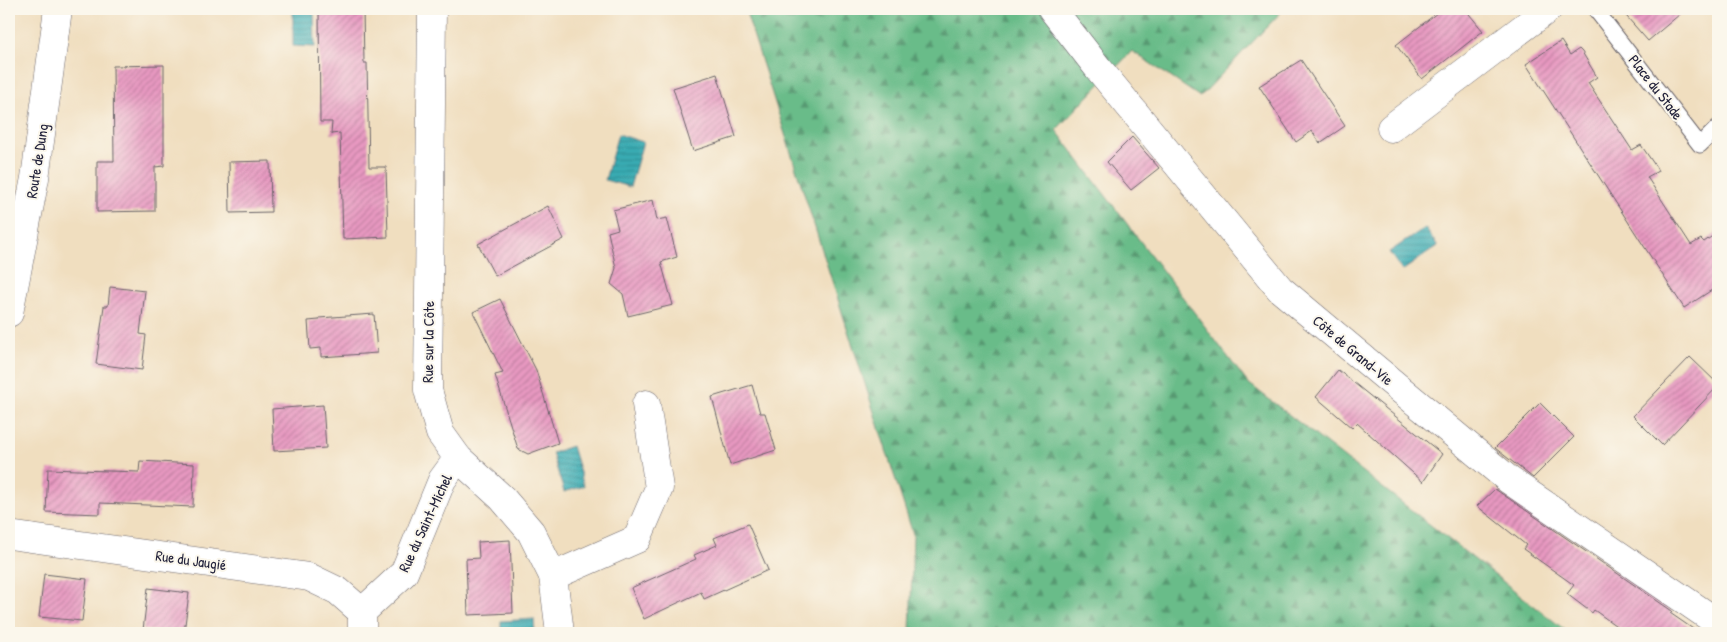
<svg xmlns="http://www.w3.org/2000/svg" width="1727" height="642" font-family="'Patrick Hand',sans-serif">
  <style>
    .forest { fill: url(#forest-firs); stroke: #466f62 }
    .water { fill: url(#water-rules); stroke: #2e6676 }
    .building { fill: url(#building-hatch) }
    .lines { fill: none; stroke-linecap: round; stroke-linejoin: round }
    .service-casing { stroke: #6a6469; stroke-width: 17 }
    .minor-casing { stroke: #6a6469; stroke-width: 29 }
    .tertiary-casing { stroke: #6a6469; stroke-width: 29 }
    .service { stroke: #fff; stroke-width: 15 }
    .minor { stroke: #fff; stroke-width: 28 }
    .tertiary { stroke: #fff; stroke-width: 28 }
    .labels { text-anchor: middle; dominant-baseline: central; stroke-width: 4; stroke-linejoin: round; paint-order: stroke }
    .street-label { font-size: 15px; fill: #22223b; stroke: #fbf7ec }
  </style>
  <defs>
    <pattern id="forest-firs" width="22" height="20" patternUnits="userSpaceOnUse" patternTransform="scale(1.25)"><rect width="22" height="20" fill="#69bc89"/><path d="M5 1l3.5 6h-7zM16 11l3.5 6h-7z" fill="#569871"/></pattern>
    <pattern id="water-rules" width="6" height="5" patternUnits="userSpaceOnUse" patternTransform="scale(1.25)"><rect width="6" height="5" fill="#39abb2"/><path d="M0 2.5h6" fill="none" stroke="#308b92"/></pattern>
    <pattern id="building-hatch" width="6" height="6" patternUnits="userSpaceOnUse" patternTransform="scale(1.25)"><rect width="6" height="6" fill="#e899c1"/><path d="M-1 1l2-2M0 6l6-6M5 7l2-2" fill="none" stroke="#bc7c9e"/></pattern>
  </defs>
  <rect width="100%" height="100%" fill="#fbf7ec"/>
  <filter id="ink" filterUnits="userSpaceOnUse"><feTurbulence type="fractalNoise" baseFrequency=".02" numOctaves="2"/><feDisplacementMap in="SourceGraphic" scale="10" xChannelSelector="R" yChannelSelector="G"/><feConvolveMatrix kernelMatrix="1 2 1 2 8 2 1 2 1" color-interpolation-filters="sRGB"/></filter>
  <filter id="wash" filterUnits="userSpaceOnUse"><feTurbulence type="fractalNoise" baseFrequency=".0096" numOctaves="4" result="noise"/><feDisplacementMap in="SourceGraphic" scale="20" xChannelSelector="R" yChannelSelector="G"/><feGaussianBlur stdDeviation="1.12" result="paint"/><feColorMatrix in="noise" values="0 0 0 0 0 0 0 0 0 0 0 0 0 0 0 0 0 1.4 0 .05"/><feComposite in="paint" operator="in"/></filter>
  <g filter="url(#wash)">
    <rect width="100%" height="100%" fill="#f0debf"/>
    <!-- forest -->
    <path class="forest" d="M 745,9 L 1284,9 L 1200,97 L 1132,51 L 1056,130 L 1247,382 L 1569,633 L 910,633 L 913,534 Z"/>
    <!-- water -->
    <g class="water">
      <path d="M 293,9 L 314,9 L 315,47 L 293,46 Z"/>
      <path d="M 618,134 L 643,142 L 630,187 L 605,180 Z"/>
      <path d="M 1425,228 L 1438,246 L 1402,271 L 1389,252 Z"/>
      <path d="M 572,446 L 584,486 L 564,492 L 552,453 Z"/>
      <path d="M 534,619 L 535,633 L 501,633 L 501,621 Z"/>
    </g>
    <g id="blocks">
      <!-- building -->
      <g class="building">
        <path d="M 319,9 L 363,9 L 364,63 L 367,63 L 369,167 L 386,167 L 388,237 L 343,239 L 340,133 L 331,134 L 332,122 L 320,122 Z"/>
        <path d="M 1442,9 L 1465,9 L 1483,31 L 1422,79 L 1396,45 Z"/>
        <path d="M 1620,9 L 1686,9 L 1648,41 Z"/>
        <path d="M 1561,41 L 1570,55 L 1579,49 L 1582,52 L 1597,77 L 1588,83 L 1632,150 L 1641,145 L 1656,167 L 1658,171 L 1647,177 L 1691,245 L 1701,239 L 1704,242 L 1718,232 L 1718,286 L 1684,308 L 1526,64 Z"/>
        <path d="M 1301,60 L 1345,126 L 1320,143 L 1312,131 L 1296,142 L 1259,86 Z"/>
        <path d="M 164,65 L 164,166 L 155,167 L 155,211 L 97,212 L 97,161 L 114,161 L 113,66 Z"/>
        <path d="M 717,74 L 736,137 L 693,151 L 673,88 Z"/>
        <path d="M 1132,137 L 1159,168 L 1131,190 L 1107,162 Z"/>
        <path d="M 270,161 L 271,212 L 230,213 L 229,162 Z"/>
        <path d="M 653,200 L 657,220 L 667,218 L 677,257 L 661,262 L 673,305 L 628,316 L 623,294 L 611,284 L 616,268 L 608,232 L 618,229 L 613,210 Z"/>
        <path d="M 548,206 L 564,239 L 495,276 L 478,244 Z"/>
        <path d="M 110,287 L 145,291 L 140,334 L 146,335 L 142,370 L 96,364 L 104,306 L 108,306 Z"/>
        <path d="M 500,299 L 536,370 L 558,443 L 528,454 L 518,449 L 495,375 L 503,373 L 473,312 Z"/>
        <path d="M 374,314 L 377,353 L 321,357 L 321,348 L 310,349 L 308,321 L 319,320 L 319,318 Z"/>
        <path d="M 1690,357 L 1718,384 L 1718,386 L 1662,445 L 1633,416 Z"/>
        <path d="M 1338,370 L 1442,454 L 1423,482 L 1357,423 L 1352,428 L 1316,397 Z"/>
        <path d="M 752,385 L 760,413 L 765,413 L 776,450 L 730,465 L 712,397 Z"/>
        <path d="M 1540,403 L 1574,437 L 1533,478 L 1495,448 Z"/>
        <path d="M 323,405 L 326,448 L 274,451 L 272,409 Z"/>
        <path d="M 140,461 L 194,464 L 193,507 L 100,503 L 100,514 L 46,512 L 48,469 L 139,472 Z"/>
        <path d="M 1495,489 L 1672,611 L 1670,613 L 1699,633 L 1626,633 L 1594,610 L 1592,613 L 1567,594 L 1574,585 L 1523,549 L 1526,545 L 1477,506 Z"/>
        <path d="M 748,524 L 768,570 L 704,599 L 701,592 L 644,619 L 631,588 L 696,559 L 694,555 L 717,545 L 714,538 Z"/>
        <path d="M 510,540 L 513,613 L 468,615 L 466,559 L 479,558 L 478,542 Z"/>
        <path d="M 44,574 L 87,579 L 82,621 L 39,617 Z"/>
        <path d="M 148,588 L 189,593 L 184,633 L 143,630 Z"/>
      </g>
    </g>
  </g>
  <g filter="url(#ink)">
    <use href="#blocks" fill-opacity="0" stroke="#6a6469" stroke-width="1"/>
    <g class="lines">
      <defs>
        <path id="service" d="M 1595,9 L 1700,145 L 1718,127"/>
        <g id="minor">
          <path d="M 432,9 L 428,390 L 440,433 L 458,458 L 502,498 L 531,532 L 553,576 L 560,633"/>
          <path d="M 1052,9 L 1098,68 L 1280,289 L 1509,480 L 1718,623"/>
          <path d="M 1391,128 L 1548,9"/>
          <path d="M 9,535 L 309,577 L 338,591 L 362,612"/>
          <path d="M 553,576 L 637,539 L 659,488 L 646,404"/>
          <path d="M 362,633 L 362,612 L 404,573 L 442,480 L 458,458"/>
        </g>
        <path id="tertiary" d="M 9,313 L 35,178 L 58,9"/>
      </defs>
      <!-- service casing -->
      <use href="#service" class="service-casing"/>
      <!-- minor casing -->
      <use href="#minor" class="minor-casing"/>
      <!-- tertiary casing -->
      <use href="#tertiary" class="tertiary-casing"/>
      <!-- service -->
      <use href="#service" class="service"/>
      <!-- minor -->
      <use href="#minor" class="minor"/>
      <!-- tertiary -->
      <use href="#tertiary" class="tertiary"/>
    </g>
  </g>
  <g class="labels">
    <!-- street labels -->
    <g class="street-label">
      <text transform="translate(1656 87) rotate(52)">Place du Stade</text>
      <text transform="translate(37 161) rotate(-81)">Route de Dung</text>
      <text transform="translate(428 342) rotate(-89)">Rue sur la Côte</text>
      <text transform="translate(1353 350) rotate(40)">Côte de Grand-Vie</text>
      <text transform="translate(425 523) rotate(-65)">Rue du Saint-Michel</text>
      <text transform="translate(191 560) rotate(8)">Rue du Jaugié</text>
    </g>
  </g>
  <!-- margin -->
  <rect width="1727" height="642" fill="none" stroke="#fbf7ec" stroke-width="30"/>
</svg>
